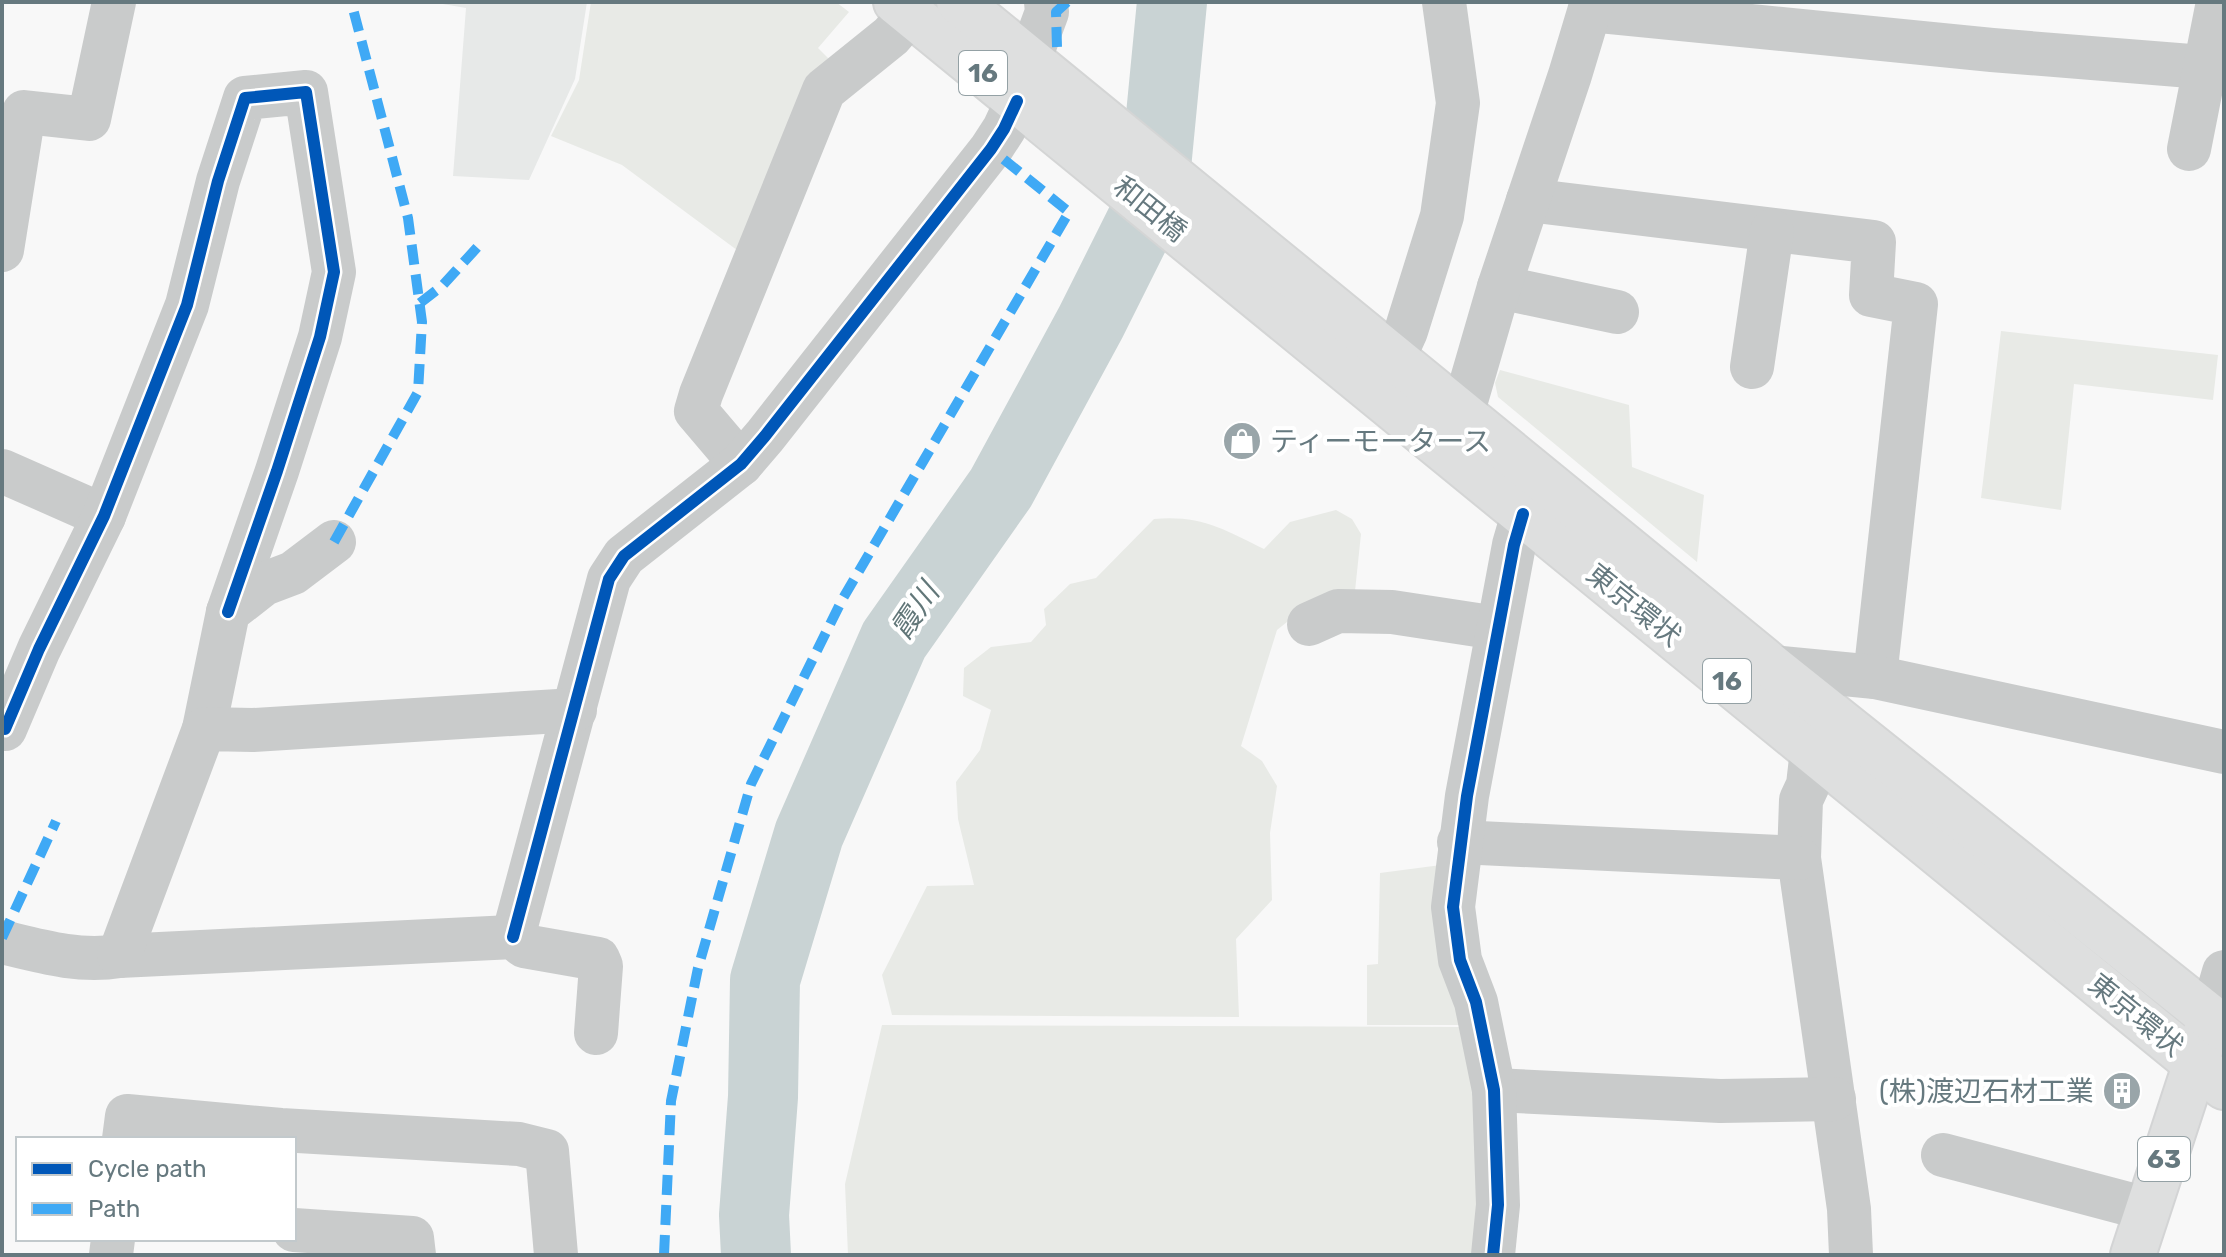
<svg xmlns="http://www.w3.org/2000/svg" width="2226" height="1257" font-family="Rubik,'Noto Sans JP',sans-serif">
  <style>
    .built { fill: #e7e9e8 }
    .green { fill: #e8eae6 }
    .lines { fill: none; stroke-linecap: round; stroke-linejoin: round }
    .river { stroke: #c9d3d4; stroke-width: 70 }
    .major-casing { stroke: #d3d4d5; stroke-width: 48 }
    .highway-casing { stroke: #d4d5d5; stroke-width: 48 }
    .minor { stroke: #c9cbcb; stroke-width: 44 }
    .major { stroke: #dedfdf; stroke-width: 44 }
    .highway { stroke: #dedfdf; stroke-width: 44 }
    .quiet { stroke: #3fa9f5; stroke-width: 10; stroke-dasharray: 20 10; stroke-linecap: butt }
    .cycleway-casing { stroke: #fff; stroke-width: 17 }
    .cycleway { stroke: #0057b8; stroke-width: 12 }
    .labels { text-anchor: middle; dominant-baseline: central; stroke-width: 8; stroke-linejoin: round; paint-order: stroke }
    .shield { fill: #fff; stroke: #94a1a5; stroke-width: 2 }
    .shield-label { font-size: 26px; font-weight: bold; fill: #66797f }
    .street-label { font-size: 28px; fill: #66797f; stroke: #fff }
    .poi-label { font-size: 28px; fill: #66797f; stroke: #fff; text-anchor: start }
    .water-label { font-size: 30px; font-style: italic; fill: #627779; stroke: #fff }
  </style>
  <rect width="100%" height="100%" fill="#f8f8f8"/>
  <!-- built -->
  <path class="built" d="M 431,2 L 587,2 L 575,79 L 529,180 L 453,176 L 466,8 Z"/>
  <!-- green -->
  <g class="green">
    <path d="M 591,2 L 836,2 L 849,12 L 818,48 L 836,66 L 745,256 L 622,165 L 551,136 L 579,80 Z"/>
    <path d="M 2001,331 L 2218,355 L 2213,400 L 2074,384 L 2061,510 L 1981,498 Z"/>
    <path d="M 1500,370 L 1629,405 L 1632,467 L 1704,495 L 1697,562 L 1498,397 L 1495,383 Z"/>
    <path d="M 1336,510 L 1352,519 L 1361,534 L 1355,591 L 1317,598 L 1277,630 L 1241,746 L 1262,761 L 1277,786 L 1270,833 L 1272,900 L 1236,939 L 1239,1017 L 892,1015 L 882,975 L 927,886 L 974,885 L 958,819 L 956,782 L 980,750 L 991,710 L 963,696 L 964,668 L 991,647 L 1031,642 L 1046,625 L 1044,609 L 1070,584 L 1096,578 L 1154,519 C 1201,515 1223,529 1264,549 L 1290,522 Z"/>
    <path d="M 1441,865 L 1464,1025 L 1367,1025 L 1367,965 L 1378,964 L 1380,873 Z"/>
    <path d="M 882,1025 L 1465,1027 L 1481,1104 L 1485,1255 L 848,1255 L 845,1184 Z"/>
  </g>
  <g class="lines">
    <!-- river -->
    <path class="river" d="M 756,1255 L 754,1215 L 763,1097 L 765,980 L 809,834 L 894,640 L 1001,488 L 1091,322 L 1153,198 L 1172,2"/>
    <defs>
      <path id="major" d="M 2133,1255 L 2207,1029"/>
      <g id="highway">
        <path d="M 896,2 L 2224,1087"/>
        <path d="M 959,2 L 1772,667 L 2224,1028"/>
      </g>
    </defs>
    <!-- major casing -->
    <use href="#major" class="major-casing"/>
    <!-- highway casing -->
    <use href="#highway" class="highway-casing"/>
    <!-- minor -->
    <g class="minor">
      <path d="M 1590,10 L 1992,50 L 2203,67"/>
      <path d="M 1030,58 L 1047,12 L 1046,2"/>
      <path d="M 2189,149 L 2218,2"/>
      <path d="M 1528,200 L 1874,242 L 1871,295 L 1916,304 L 1875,677"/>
      <path d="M 2,250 L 24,112 L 89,119 L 114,2"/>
      <path d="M 1499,287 L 1617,312"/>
      <path d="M 1395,355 L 1406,331 L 1442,216 L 1458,103 L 1444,2"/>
      <path d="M 1752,367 L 1772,231"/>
      <path d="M 1463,411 L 1499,287 L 1570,75 L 1592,2"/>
      <path d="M 741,464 L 696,411 L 701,394 L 824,90 L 891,36 L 910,14"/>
      <path d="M 2,471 L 104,516"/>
      <path d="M 1309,624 L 1338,611 L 1392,612 L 1497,628"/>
      <path d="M 1772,667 L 1875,677 L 2224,752"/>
      <path d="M 5,729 L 39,649 L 104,516 L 187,305 L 218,181 L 245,98 L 306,92 L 334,272 L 320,337 L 277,471 L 228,612"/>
      <path d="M 204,729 L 228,612 L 264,584 L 293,573 L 334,542"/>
      <path d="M 1812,750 L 1808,785 L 1801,800 L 1799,858 L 1849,1209 L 1851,1255"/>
      <path d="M 1459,842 L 1799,858"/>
      <path d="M 513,937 L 609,579 L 624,556 L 741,464 L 765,436 L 991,149 L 1004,129 L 1017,101"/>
      <path d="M 2,942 C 39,951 80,963 119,956 L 513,937 L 524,946 L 598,959 L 601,966 L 596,1033"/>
      <path d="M 119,956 L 204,729 L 253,730 L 575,710"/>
      <path d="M 2211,1017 L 2224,972"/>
      <path d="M 1494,1090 L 1720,1101 L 1834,1099"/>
      <path d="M 124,1139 L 127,1116 L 281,1130 L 519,1144 L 547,1151 L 556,1255"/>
      <path d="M 1943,1155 L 2147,1209"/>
      <path d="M 294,1230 L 412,1238 L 414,1255"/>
      <path d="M 111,1255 L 113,1239"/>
      <path d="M 1493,1255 L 1498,1205 L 1494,1090 L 1476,1002 L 1460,960 L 1453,907 L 1467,796 L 1514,545 L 1523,514"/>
    </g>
    <!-- major -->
    <use href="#major" class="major"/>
    <!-- highway -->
    <use href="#highway" class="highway"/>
    <!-- quiet -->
    <g class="quiet">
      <path d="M 1057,47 L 1056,12 L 1067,2"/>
      <path d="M 420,303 L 442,286 L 483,241"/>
      <path d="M 334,542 L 418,392 L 422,322 L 408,218 L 352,5"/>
      <path d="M 2,938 L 56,821"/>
      <path d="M 664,1255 L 671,1101 L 698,968 L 751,784 L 842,600 L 1069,212 L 991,149"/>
    </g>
    <defs>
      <g id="cycleway">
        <path d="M 5,729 L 39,649 L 104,516 L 187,305 L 218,181 L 245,98 L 306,92 L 334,272 L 320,337 L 277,471 L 228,612"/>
        <path d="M 513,937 L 609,579 L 624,556 L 741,464 L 765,436 L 991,149 L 1004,129 L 1017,101"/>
        <path d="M 1493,1255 L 1498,1205 L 1494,1090 L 1476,1002 L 1460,960 L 1453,907 L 1467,796 L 1514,545 L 1523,514"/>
      </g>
    </defs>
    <!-- cycleway casing -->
    <use href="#cycleway" class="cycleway-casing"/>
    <!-- cycleway -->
    <use href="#cycleway" class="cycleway"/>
  </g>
  <!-- icons -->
  <defs>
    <symbol id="shop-disc" viewBox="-11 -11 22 22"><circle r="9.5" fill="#99a5a9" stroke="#fff"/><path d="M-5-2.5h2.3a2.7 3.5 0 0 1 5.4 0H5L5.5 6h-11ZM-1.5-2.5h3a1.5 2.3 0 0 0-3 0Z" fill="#fff"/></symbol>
    <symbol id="building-disc" viewBox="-11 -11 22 22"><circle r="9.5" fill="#99a5a9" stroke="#fff"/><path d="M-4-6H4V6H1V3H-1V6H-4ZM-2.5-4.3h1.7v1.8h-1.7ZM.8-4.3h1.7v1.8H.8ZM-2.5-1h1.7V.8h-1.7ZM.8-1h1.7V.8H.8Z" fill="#fff"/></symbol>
  </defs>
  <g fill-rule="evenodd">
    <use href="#shop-disc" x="1220" y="419" width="44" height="44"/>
    <use href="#building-disc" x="2100" y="1069" width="44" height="44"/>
  </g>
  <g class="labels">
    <!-- shield labels -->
    <g class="shield">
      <rect x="959" y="51" width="48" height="44" rx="6"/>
      <rect x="1703" y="659" width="48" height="44" rx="6"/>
      <rect x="2138" y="1137" width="52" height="44" rx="6"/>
    </g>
    <g class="shield-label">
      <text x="983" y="73">16</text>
      <text x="1727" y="681">16</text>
      <text x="2164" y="1159">63</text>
    </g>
    <!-- street labels -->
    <g class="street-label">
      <text transform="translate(1150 209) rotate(39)">和田橋</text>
      <text transform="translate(1634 605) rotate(39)">東京環状</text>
      <text transform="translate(2136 1015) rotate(39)">東京環状</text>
    </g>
    <!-- poi labels -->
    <g class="poi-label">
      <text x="1270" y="441">ティーモータース</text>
      <text x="2094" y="1091" text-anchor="end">(株)渡辺石材工業</text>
    </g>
    <!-- water labels -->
    <g class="water-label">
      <text transform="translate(915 611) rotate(-56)">霞川</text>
    </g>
  </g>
  <!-- border -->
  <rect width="2226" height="1257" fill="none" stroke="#66797f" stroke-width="8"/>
  <!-- legend -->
  <rect x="16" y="1137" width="280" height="104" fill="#ffffff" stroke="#c2c9cc" stroke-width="2"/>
  <rect x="32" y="1163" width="40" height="12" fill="#0057b8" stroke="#c2c9cc" stroke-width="2"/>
  <text x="88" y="1177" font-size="24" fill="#66797f">Cycle path</text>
  <rect x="32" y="1203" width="40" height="12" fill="#3fa9f5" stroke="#c2c9cc" stroke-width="2"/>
  <text x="88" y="1217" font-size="24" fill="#66797f">Path</text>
</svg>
